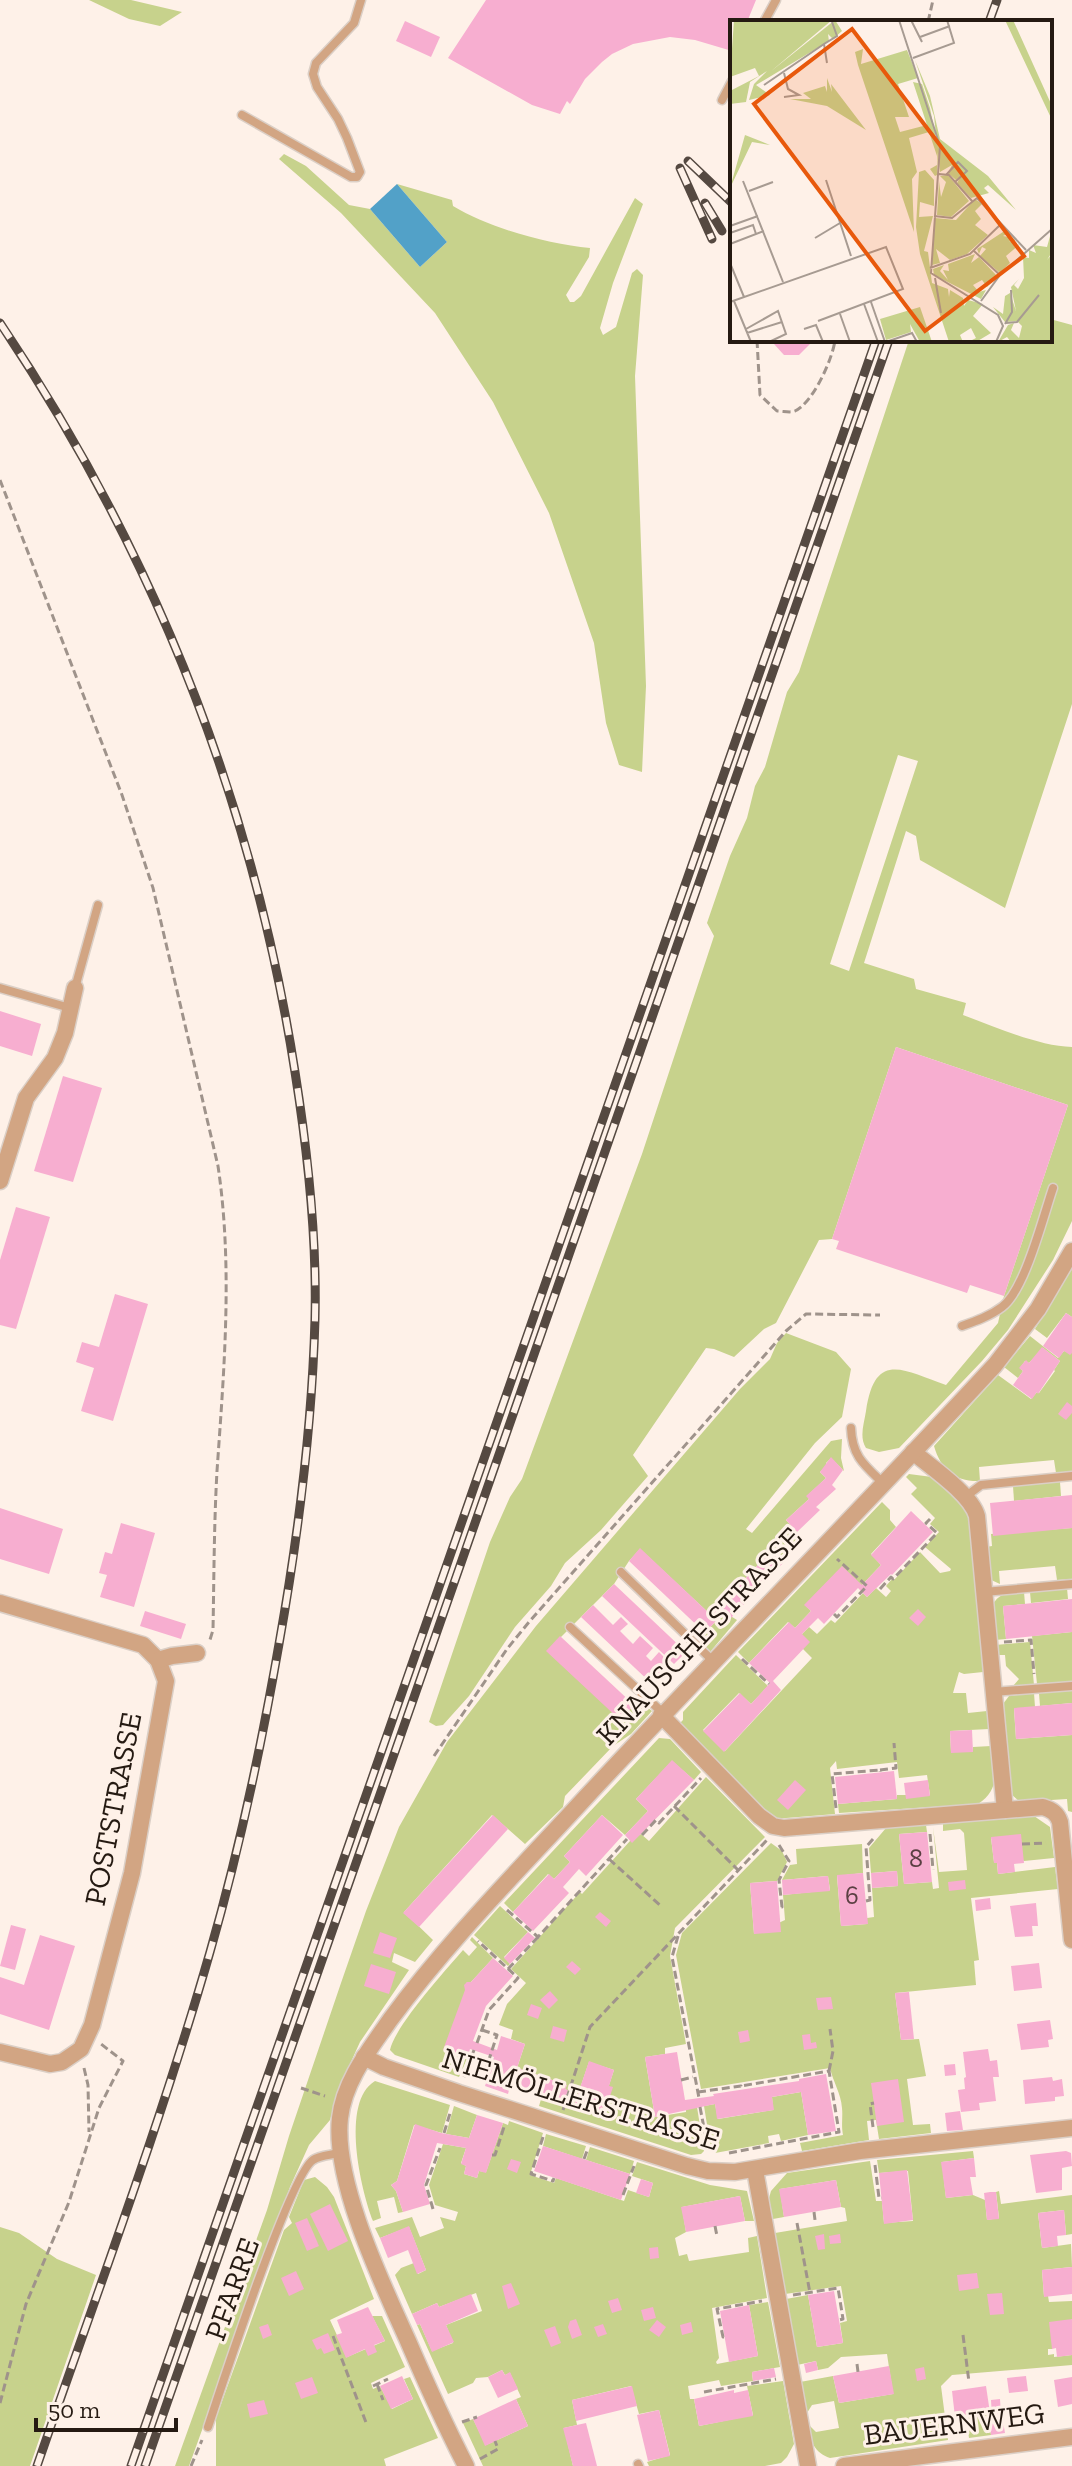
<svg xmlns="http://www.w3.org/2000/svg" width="1072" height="2466" font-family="'Zilla Slab',serif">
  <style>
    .green { fill: #c7d28c; fill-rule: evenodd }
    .water { fill: #52a1c8 }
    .building { fill: #f7aed0 }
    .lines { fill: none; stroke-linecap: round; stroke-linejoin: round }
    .lane-casing { stroke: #dbcfc6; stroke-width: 11 }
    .street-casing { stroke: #dbcfc6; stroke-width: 19 }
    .path { stroke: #9f938b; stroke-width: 3; stroke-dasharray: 8 4; stroke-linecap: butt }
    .lane { stroke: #d2a583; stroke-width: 8 }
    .street { stroke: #d2a583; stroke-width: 16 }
    .rail-casing { stroke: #554941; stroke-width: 9 }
    .rail { stroke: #fef1e8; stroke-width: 6; stroke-dasharray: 18; stroke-linecap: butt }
    .labels { text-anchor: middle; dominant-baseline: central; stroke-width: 6; stroke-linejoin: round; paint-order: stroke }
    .number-label { font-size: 26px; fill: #5a3f42 }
    .street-label { font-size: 30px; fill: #251a12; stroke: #fef1e8 }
    .inset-road { fill: none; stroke: #a79b92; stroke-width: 2 }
    .view { fill: #e8590c; fill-opacity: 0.15; stroke: #e8590c; stroke-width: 4 }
    .inset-edge { fill: none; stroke: #251a12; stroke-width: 4 }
  </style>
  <rect width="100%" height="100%" fill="#fef1e8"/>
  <!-- green -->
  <g class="green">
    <path d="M 89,0 L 131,0 L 182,12 L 160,26 L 129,19 Z"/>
    <path d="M 284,154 L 306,166 L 349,205 L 370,209 L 420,267 L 447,242 L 397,184 L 452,200 L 453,206 C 489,228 548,244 590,248 L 589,257 L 566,295 L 570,302 L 574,302 L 581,296 L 635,198 L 643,204 L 613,283 L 600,328 L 603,335 L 616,327 L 632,273 L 637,269 L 643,275 L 635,376 L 646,686 L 642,772 L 619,765 L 606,723 L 594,643 L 549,513 L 493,402 L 435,313 L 341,213 L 279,159 Z"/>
    <path d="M 1050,319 L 1072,325 L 1072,704 L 1005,908 L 920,860 L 916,836 L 906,831 L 864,963 L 914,979 L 916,989 L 966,1003 L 963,1015 C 996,1027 1038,1046 1072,1047 L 1072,1221 L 1053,1260 L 1008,1330 L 982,1361 L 899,1448 L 879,1452 L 866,1448 C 859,1437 864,1424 866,1411 C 875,1350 903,1370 946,1385 L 998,1323 L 1004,1296 L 1068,1105 L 896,1047 L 832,1239 L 819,1240 L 776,1323 L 764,1329 L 734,1357 L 714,1349 L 706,1348 L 633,1455 L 648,1476 L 601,1530 L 565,1563 L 551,1586 L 515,1627 L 469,1696 L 443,1725 L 436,1726 L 429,1722 L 490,1542 L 510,1497 L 522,1479 L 642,1154 L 714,936 L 707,923 L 730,856 L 747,818 L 755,786 L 765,767 L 787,692 L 799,672 L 909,340 L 1050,340 ZM 898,755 L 918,761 L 849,971 L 830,964 Z"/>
    <path d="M 1072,1269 L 1072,1317 L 1066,1313 L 1047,1338 L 1035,1329 Z"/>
    <path d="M 786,1333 L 836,1352 L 851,1369 L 842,1417 L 815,1443 L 746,1529 L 752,1533 L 831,1441 L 842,1439 L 841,1458 L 844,1471 L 831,1458 L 826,1463 L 827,1465 L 820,1472 L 826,1478 L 807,1496 L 809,1499 L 786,1520 L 797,1532 L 798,1538 L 778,1559 L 770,1552 L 711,1615 L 640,1549 L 629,1561 L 614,1584 L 547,1651 L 620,1719 L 639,1701 L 652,1711 L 631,1734 L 613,1746 L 565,1796 L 563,1807 L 525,1844 L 492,1815 L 404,1912 L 433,1940 L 415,1962 L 394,1953 L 392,1962 L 409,1970 L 360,2042 L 340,2086 L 330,2120 L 309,2145 L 290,2187 L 189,2466 L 175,2466 L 267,2210 L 289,2136 L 341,1983 L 366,1911 L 399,1827 L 447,1742 L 536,1626 L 740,1389 L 770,1359 L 777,1343 Z"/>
    <path d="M 1030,1336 L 1058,1358 L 1064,1351 L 1072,1353 L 1072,1471 L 1056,1473 L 1054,1460 L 979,1467 L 980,1481 C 955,1482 941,1470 934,1446 L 998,1375 L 1031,1399 L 1037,1392 L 1039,1393 L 1055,1371 L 1054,1370 L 1060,1361 L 1043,1348 L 1029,1363 L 1025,1361 L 1020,1368 L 1023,1371 L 1018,1378 L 1004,1367 Z"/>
    <path d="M 909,1474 L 932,1477 L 968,1508 L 983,1672 L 964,1674 L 959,1672 L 953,1693 L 966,1693 L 968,1713 L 987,1711 L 989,1729 L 950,1731 L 951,1752 L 973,1752 L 973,1747 L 991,1746 C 994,1770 1002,1788 978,1804 L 839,1813 L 838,1804 L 897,1799 L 897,1795 L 930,1795 L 927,1775 L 899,1778 L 897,1762 L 837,1769 L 836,1761 L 830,1768 L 835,1814 L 774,1819 L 683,1728 L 680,1723 L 683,1720 L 683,1712 L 736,1655 L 768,1686 L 751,1704 L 739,1693 L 703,1730 L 725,1751 L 812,1658 L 803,1649 L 802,1634 L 809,1627 L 817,1634 L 831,1620 L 835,1623 L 863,1593 L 867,1597 L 876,1588 L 886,1597 L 891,1591 L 886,1586 L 892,1579 L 894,1580 L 920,1552 L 940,1573 L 950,1571 L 951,1569 L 925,1547 L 939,1532 L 930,1524 L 935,1518 L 911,1494 L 917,1488 L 906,1477 Z"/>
    <path d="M 1060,1482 L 1061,1496 L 1014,1501 L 1013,1486 Z"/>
    <path d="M 882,1502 L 890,1510 L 890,1520 L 896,1527 L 871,1554 L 881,1565 L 862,1585 L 805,1605 L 811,1611 L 795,1628 L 788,1622 L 749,1663 L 738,1652 Z"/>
    <path d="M 1072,1528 L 1072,1579 L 1057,1580 L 1055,1566 L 999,1571 L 1000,1584 L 989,1579 L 986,1547 L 992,1546 L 991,1534 Z"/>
    <path d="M 1067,1588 L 1068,1599 L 1031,1603 L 1030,1592 Z"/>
    <path d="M 1024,1592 L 1025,1604 L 1003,1606 L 1006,1639 L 995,1640 L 992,1606 C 999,1592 1010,1593 1024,1592 Z"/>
    <path d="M 724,1612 L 737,1620 L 710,1652 L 701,1642 L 705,1633 Z"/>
    <path d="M 1072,1632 L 1072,1682 L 1037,1684 L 1032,1636 Z"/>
    <path d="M 1030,1642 L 1034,1685 L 1013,1686 L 1019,1679 L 1006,1666 L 1005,1655 L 997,1655 L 995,1645 Z"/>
    <path d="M 1072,1690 L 1072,1703 L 1040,1706 L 1039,1693 Z"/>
    <path d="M 1034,1693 L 1035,1707 L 1014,1709 L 1016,1739 L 1072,1735 L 1072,1812 L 1068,1811 L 1067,1799 L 1020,1802 L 1011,1794 L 1003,1704 L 1009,1696 Z"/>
    <path d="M 659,1738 L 670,1739 L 701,1772 L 694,1780 L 672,1761 L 636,1799 L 648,1811 L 625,1835 L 602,1815 L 564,1856 L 570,1862 L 554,1879 L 548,1874 L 513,1912 L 504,1903 Z"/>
    <path d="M 706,1777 L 765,1837 L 675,1928 L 670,1956 L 686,2044 L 665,2048 L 665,2054 L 645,2057 L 655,2117 L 686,2112 L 686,2109 L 697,2107 L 704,2151 L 701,2154 L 691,2155 L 539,2106 L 542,2096 L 560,2102 L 564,2101 L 568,2091 L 565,2089 L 567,2085 L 517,2068 L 525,2044 L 511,2039 L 513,2030 L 499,2025 L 507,2004 L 526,1983 L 511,1969 L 580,1892 L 582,1894 L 630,1841 L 641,1834 L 649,1841 ZM 589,2062 L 614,2070 L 599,2115 L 574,2106 Z"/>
    <path d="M 1034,1816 L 1050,1827 L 1054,1858 L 1024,1861 L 991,1838 L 994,1862 L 997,1863 L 998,1874 L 1055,1867 L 1058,1889 L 971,1898 L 979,1960 L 974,1961 L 976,1985 L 895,1993 L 901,2040 L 919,2039 L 926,2076 L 907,2079 L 913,2125 L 930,2124 L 931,2133 L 879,2139 L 876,2120 L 867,2121 L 869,2140 L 802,2151 L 800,2143 L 843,2135 C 841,2125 843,2117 842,2108 C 841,2093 833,2082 830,2068 L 701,2089 L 676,1955 L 682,1933 L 771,1843 L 782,1851 L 787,1862 L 777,1881 L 750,1883 L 754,1934 L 785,1920 L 783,1895 L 830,1890 L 828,1876 L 782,1880 L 790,1865 L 797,1864 L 796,1849 L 862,1844 L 863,1873 L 837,1876 L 841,1926 L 867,1924 L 867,1918 L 874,1917 L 872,1888 L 898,1886 L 897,1871 L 871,1873 L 869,1848 L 886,1828 L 926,1825 L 927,1832 L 899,1834 L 904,1884 L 932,1882 L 933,1889 L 939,1888 L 933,1827 L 939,1872 L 967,1870 L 964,1833 L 960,1829 L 943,1831 L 943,1823 Z"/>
    <path d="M 500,1906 L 528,1932 L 504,1957 L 510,1964 L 508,1966 L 474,1935 Z"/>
    <path d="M 472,1937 L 493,1958 L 471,1982 L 467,1982 L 465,1990 L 467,2059 L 459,2077 L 395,2055 L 390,2050 C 395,2026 445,1971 463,1950 L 469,1956 L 477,1947 L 470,1940 Z"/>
    <path d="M 375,2081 L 450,2105 L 442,2133 L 414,2125 L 397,2181 L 391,2185 L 396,2191 L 403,2212 L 398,2213 L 394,2197 L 377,2201 L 381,2218 L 373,2221 C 361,2190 340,2102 375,2081 Z"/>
    <path d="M 801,2092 L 808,2135 L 781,2141 L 779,2134 L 768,2136 L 769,2143 L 715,2153 L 711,2149 L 704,2106 L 715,2104 L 718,2119 L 773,2110 L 772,2097 Z"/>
    <path d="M 454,2106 L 477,2115 L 469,2138 L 446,2134 Z"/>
    <path d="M 509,2121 L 543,2133 L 530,2175 L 554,2183 L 556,2178 L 624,2201 L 628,2190 L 649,2197 L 653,2183 L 632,2176 L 637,2162 L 710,2185 L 747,2191 L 754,2221 L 745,2221 L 740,2196 L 682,2207 L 686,2232 L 675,2238 L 679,2256 L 687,2254 L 689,2261 L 749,2252 L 748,2238 L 757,2236 L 767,2298 L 712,2308 L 719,2358 L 716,2362 L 717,2364 L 758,2356 L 749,2305 L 768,2302 L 780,2367 L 752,2372 L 753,2381 L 721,2386 L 719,2380 L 688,2386 L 690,2399 L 694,2399 L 699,2426 L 753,2415 L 747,2386 L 783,2381 L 794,2444 L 787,2457 L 781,2463 L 765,2466 L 649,2466 L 647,2462 L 670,2455 L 659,2410 L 639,2414 L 631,2386 L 572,2400 L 577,2425 L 564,2428 L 573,2466 L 483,2466 L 463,2423 L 473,2419 L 486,2445 L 528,2426 L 516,2399 L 521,2397 L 510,2373 L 505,2375 L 502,2370 L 488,2377 L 476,2378 L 473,2383 L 448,2394 L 417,2325 L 420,2324 L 432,2351 L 453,2343 L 446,2325 L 482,2311 L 476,2293 L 439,2307 L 437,2303 L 412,2314 L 395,2275 L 401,2268 L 414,2263 L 418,2274 L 426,2270 L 409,2227 L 380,2238 L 375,2228 L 412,2217 L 420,2237 L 444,2228 L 440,2217 L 455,2221 L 458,2212 L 435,2205 L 429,2185 L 443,2144 L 466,2148 L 461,2163 L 466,2166 L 464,2174 L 477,2178 L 479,2171 L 486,2172 L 503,2123 L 508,2125 Z"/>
    <path d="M 546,2134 L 586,2146 L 582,2159 L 543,2146 Z"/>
    <path d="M 590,2147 L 634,2161 L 630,2174 L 586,2160 Z"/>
    <path d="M 973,2151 L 974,2158 L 942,2162 L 946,2198 L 973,2195 L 985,2200 L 987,2220 L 999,2218 L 996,2192 L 999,2191 L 1001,2204 L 1072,2195 L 1072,2234 L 1066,2235 L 1064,2210 L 1038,2213 L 1042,2248 L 1071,2244 L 1072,2267 L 1042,2270 L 1044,2296 L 1048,2296 L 1049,2302 L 1072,2301 L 1072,2319 L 1052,2349 L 1048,2349 L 1048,2355 L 1054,2354 L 1054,2357 L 1072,2355 L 1072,2365 L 952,2375 L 941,2386 L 948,2440 L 830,2458 C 815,2453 810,2441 807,2426 L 809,2425 L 816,2432 L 839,2428 L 834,2401 L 812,2405 L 807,2413 L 805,2412 L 800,2382 L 833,2376 L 839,2403 L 893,2394 L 887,2354 L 841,2357 L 828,2368 L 818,2370 L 816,2361 L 797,2365 L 786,2299 L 808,2295 L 817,2347 L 843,2343 L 840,2323 L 847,2321 L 841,2286 L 785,2294 L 775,2233 L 847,2221 L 845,2208 L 841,2207 L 836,2180 L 780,2189 L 784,2217 L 773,2219 L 769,2198 L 771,2191 L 787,2173 L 870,2161 L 876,2201 L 882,2201 L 884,2223 L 913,2221 L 908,2171 L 879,2173 L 877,2160 Z"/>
    <path d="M 315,2177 L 327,2187 L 334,2197 L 374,2299 L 330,2320 L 347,2357 L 385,2341 L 372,2316 L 382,2316 L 405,2367 L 371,2383 L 373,2389 L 380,2386 L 392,2409 L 413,2399 L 404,2379 L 410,2377 L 438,2438 L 384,2459 L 386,2466 L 216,2466 L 216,2418 L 284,2230 L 292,2223 L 289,2217 L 304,2180 Z"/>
    <path d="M 0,2227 L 19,2233 L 57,2259 L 96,2275 L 30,2466 L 0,2466 Z"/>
    <path d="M 988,2413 L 991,2435 L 969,2438 L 966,2416 Z"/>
  </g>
  <!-- water -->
  <path class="water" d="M 397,184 L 447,242 L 420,267 L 370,209 Z"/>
  <!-- building -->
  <g class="building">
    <path d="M 486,0 L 756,0 L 747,22 L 732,22 L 732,51 L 695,40 L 670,37 L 633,44 L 612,54 L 602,62 L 585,79 L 570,104 L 567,101 L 560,114 L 532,105 L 448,58 Z"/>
    <path d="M 405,21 L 440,37 L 431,57 L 396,41 Z"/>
    <path d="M 774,340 L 810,340 L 810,344 L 799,355 L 784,355 L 774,344 Z"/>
    <path d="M 0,1011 L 41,1024 L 32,1056 L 0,1046 Z"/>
    <path d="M 896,1047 L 1068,1105 L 1004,1296 L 970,1285 L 967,1293 L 836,1249 L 839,1241 L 832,1239 Z"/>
    <path d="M 63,1076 L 102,1088 L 73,1182 L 34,1171 Z"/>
    <path d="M 16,1207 L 50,1217 L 16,1329 L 0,1325 L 0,1260 Z"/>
    <path d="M 115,1294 L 148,1304 L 113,1421 L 81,1411 L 94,1368 L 76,1362 L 82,1342 L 99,1347 Z"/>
    <path d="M 1066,1313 L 1072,1317 L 1072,1353 L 1070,1355 L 1064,1351 L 1059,1358 L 1043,1346 Z"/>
    <path d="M 1042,1347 L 1060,1361 L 1038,1394 L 1037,1392 L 1032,1399 L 1013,1385 L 1023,1371 L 1019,1368 L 1026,1360 L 1029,1363 Z"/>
    <path d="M 1067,1402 L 1072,1406 L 1072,1413 L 1066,1420 L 1058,1414 Z"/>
    <path d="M 831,1457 L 843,1470 L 832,1485 L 836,1489 L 816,1507 L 820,1510 L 797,1532 L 786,1520 L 809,1499 L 806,1496 L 826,1478 L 820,1472 Z"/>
    <path d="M 1072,1495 L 1072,1528 L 993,1536 L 990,1503 Z"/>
    <path d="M 0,1508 L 63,1529 L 49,1574 L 0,1559 Z"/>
    <path d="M 911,1511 L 933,1532 L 892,1575 L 891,1574 L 867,1597 L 858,1588 L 824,1624 L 818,1618 L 802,1634 L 810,1642 L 773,1681 L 781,1690 L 724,1752 L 703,1731 L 740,1693 L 751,1704 L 770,1683 L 749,1663 L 789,1622 L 795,1628 L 811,1611 L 804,1605 L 842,1566 L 862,1585 L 881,1565 L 871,1555 Z"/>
    <path d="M 121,1523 L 155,1533 L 134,1607 L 100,1597 L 107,1575 L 99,1573 L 105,1552 L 112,1554 Z"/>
    <path d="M 640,1548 L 711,1615 L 771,1551 L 783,1563 L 731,1618 L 724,1612 L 705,1633 L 629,1561 Z"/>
    <path d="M 614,1584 L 686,1652 L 674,1664 L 602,1596 Z"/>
    <path d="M 1072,1599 L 1072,1632 L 1006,1639 L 1003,1606 Z"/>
    <path d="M 593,1605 L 613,1625 L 621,1617 L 628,1624 L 620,1631 L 633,1644 L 640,1636 L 653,1648 L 646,1656 L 651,1661 L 659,1652 L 672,1665 L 653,1685 L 581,1617 Z"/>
    <path d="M 918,1609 L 926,1617 L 918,1626 L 909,1618 Z"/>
    <path d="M 145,1611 L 186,1624 L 181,1639 L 140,1626 Z"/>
    <path d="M 560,1636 L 634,1705 L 620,1720 L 546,1651 Z"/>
    <path d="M 1072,1703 L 1072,1735 L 1016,1739 L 1014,1708 Z"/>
    <path d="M 972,1730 L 973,1752 L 951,1753 L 950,1731 Z"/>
    <path d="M 672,1760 L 694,1780 L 632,1843 L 625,1835 L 648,1811 L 636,1799 Z"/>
    <path d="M 894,1771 L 897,1799 L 838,1804 L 835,1777 Z"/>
    <path d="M 795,1780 L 806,1790 L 788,1810 L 777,1800 Z"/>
    <path d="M 928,1780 L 930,1796 L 906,1799 L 904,1783 Z"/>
    <path d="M 493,1815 L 508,1829 L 419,1927 L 403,1913 Z"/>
    <path d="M 602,1815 L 623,1835 L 586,1876 L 579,1869 L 563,1887 L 569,1893 L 533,1931 L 513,1912 L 549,1874 L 554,1879 L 570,1862 L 564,1856 Z"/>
    <path d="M 927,1832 L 932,1882 L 904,1884 L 899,1834 Z"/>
    <path d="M 1021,1834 L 1024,1863 L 1014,1864 L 1015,1872 L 998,1874 L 997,1863 L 994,1863 L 991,1837 Z"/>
    <path d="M 897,1871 L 898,1886 L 872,1888 L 871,1873 Z"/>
    <path d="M 863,1873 L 868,1924 L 841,1926 L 837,1875 Z"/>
    <path d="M 828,1876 L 830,1891 L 783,1895 L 782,1880 Z"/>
    <path d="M 965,1880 L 966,1889 L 949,1891 L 948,1882 Z"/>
    <path d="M 777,1881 L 781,1932 L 754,1934 L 750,1883 Z"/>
    <path d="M 990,1898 L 991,1909 L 976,1911 L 975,1900 Z"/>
    <path d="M 1036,1903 L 1038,1926 L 1032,1926 L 1033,1936 L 1015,1937 L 1010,1906 Z"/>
    <path d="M 600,1912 L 611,1921 L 606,1927 L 595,1917 Z"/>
    <path d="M 11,1925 L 26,1929 L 15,1970 L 0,1966 Z"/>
    <path d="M 380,1932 L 397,1938 L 390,1958 L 373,1953 Z"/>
    <path d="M 528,1932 L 535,1938 L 510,1964 L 504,1958 Z"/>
    <path d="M 40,1935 L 75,1946 L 49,2030 L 0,2014 L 0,1977 L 24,1985 Z"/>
    <path d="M 493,1958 L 513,1976 L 486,2006 L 473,2041 L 497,2050 L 501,2036 L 525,2044 L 517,2068 L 567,2085 L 565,2089 L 568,2090 L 564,2101 L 561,2100 L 560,2102 L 510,2086 L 508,2094 L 485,2086 L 494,2057 L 470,2049 L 467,2059 L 443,2050 L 465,1990 L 464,1985 L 467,1982 L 471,1982 Z"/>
    <path d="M 572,1961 L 581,1969 L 575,1975 L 566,1967 Z"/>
    <path d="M 1039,1963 L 1042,1988 L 1014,1991 L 1011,1966 Z"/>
    <path d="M 371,1964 L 396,1972 L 389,1994 L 364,1986 Z"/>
    <path d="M 550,1991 L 558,2000 L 549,2009 L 540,2000 Z"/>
    <path d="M 909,1992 L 914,2039 L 901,2040 L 895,1993 Z"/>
    <path d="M 831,1997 L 833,2009 L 818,2010 L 816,1998 Z"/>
    <path d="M 531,2004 L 542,2008 L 538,2019 L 527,2015 Z"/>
    <path d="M 1050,2020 L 1053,2039 L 1048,2040 L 1049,2047 L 1021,2050 L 1017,2024 Z"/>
    <path d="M 553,2026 L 567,2030 L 564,2042 L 550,2038 Z"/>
    <path d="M 748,2030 L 750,2041 L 740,2043 L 738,2032 Z"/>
    <path d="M 810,2034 L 811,2043 L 816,2042 L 817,2048 L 804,2050 L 802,2035 Z"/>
    <path d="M 988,2049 L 990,2061 L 997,2060 L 999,2077 L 993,2077 L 996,2101 L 979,2103 L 980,2110 L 961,2112 L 958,2090 L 965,2089 L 964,2078 L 966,2077 L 963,2052 Z"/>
    <path d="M 677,2052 L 685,2100 L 714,2096 L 713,2094 L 799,2081 L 799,2079 L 826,2074 L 836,2131 L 808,2135 L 801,2092 L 772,2097 L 774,2110 L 717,2119 L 715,2104 L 655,2117 L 645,2057 Z"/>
    <path d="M 589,2061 L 614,2070 L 609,2086 L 613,2087 L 607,2105 L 604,2104 L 600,2115 L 574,2106 Z"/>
    <path d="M 955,2064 L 956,2075 L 945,2076 L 944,2065 Z"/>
    <path d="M 1052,2077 L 1053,2081 L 1062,2079 L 1064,2096 L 1055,2097 L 1055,2101 L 1025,2104 L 1023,2080 Z"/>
    <path d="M 898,2079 L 904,2122 L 877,2126 L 871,2083 Z"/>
    <path d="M 960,2111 L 963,2130 L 947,2131 L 945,2113 Z"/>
    <path d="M 477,2115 L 503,2123 L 486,2173 L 479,2171 L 477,2178 L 464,2174 L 466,2166 L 461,2164 L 466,2148 L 437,2143 L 424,2185 L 430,2204 L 403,2212 L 396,2191 L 391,2185 L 397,2181 L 415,2124 L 441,2133 L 469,2138 Z"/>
    <path d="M 543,2146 L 630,2174 L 621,2200 L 534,2171 Z"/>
    <path d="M 1066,2151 L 1071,2153 L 1072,2166 L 1062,2168 L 1062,2190 L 1036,2193 L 1030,2155 Z"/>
    <path d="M 974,2158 L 976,2177 L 970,2177 L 973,2195 L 946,2198 L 941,2162 Z"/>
    <path d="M 511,2159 L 521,2162 L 517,2173 L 507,2169 Z"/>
    <path d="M 907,2170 L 913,2220 L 884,2224 L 879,2173 Z"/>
    <path d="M 641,2179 L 653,2183 L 649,2197 L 636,2193 Z"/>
    <path d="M 836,2180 L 841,2207 L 784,2217 L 779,2189 Z"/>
    <path d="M 990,2192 L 996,2192 L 999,2219 L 987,2220 L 984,2193 Z"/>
    <path d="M 740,2196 L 745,2221 L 686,2232 L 681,2207 Z"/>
    <path d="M 330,2204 L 348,2241 L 328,2251 L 310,2214 Z"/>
    <path d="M 1064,2210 L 1066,2235 L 1057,2236 L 1058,2246 L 1042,2248 L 1038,2213 Z"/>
    <path d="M 307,2218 L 319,2246 L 307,2251 L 295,2223 Z"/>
    <path d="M 409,2226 L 426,2270 L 417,2274 L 408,2250 L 388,2258 L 380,2238 Z"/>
    <path d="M 824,2234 L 825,2249 L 818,2250 L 815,2236 Z"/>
    <path d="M 840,2234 L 841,2243 L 830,2244 L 829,2236 Z"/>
    <path d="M 658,2247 L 659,2258 L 650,2259 L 649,2248 Z"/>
    <path d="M 1072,2267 L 1072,2294 L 1044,2297 L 1042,2270 Z"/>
    <path d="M 296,2271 L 304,2289 L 289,2296 L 281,2278 Z"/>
    <path d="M 977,2273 L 979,2288 L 959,2291 L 957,2275 Z"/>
    <path d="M 511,2283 L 520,2304 L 508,2309 L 502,2286 Z"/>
    <path d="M 834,2291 L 843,2343 L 817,2347 L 808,2295 Z"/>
    <path d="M 1002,2293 L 1004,2314 L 990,2315 L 987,2294 Z"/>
    <path d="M 471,2294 L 478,2311 L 446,2325 L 454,2342 L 432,2352 L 420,2324 L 417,2325 L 412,2314 L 437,2303 L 439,2307 Z"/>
    <path d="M 618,2298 L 622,2310 L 612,2313 L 608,2301 Z"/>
    <path d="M 749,2305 L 758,2356 L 729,2362 L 720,2311 Z"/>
    <path d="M 368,2307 L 385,2341 L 374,2345 L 377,2352 L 368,2356 L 365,2349 L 346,2358 L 336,2335 L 342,2333 L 337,2320 Z"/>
    <path d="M 653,2307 L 656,2318 L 644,2321 L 641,2310 Z"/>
    <path d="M 576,2319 L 582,2335 L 572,2339 L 568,2327 L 570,2321 Z"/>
    <path d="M 1072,2319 L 1072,2355 L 1057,2357 L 1056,2348 L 1052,2349 L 1049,2322 Z"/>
    <path d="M 657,2320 L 666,2327 L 659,2337 L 649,2330 Z"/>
    <path d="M 691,2322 L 693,2332 L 682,2335 L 680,2325 Z"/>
    <path d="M 268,2324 L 272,2335 L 263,2339 L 259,2327 Z"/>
    <path d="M 603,2324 L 607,2334 L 598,2337 L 594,2327 Z"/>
    <path d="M 555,2326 L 561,2343 L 551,2347 L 544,2330 Z"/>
    <path d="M 328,2333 L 335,2350 L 324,2354 L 321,2348 L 317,2350 L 312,2340 Z"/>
    <path d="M 816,2361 L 818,2370 L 806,2373 L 804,2364 Z"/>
    <path d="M 889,2366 L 894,2394 L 839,2403 L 833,2376 Z"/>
    <path d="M 924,2367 L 926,2379 L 917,2381 L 915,2369 Z"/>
    <path d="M 774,2368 L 776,2377 L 753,2381 L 752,2372 Z"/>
    <path d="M 502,2370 L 505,2375 L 510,2372 L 518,2389 L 498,2398 L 488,2377 Z"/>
    <path d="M 402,2376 L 413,2399 L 391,2409 L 380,2386 Z"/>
    <path d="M 1026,2376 L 1028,2391 L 1009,2393 L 1007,2378 Z"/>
    <path d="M 312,2377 L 318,2393 L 301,2399 L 295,2383 Z"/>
    <path d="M 1072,2377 L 1072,2404 L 1058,2407 L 1054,2380 Z"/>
    <path d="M 632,2386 L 637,2406 L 576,2421 L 572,2400 Z"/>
    <path d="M 986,2386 L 990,2413 L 955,2417 L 952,2391 Z"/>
    <path d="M 734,2390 L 734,2393 L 748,2390 L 753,2416 L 699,2426 L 694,2399 Z"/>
    <path d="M 516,2399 L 528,2426 L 485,2446 L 473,2419 Z"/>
    <path d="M 1000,2399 L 1001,2414 L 992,2415 L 991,2400 Z"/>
    <path d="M 264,2400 L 268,2414 L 250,2418 L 247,2404 Z"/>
    <path d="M 659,2410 L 670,2456 L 648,2461 L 637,2415 Z"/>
    <path d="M 1002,2416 L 1005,2433 L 991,2435 L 989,2417 Z"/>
    <path d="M 586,2423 L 597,2466 L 573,2466 L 563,2428 Z"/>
  </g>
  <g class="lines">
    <defs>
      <g id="lane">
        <path d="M 764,22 L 776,0"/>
        <path d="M 722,100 L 732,81"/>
        <path d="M 242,115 L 351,177 L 357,177 L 360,172 L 347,138 L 338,119 L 317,87 L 313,74 L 316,63 L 354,23 L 361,0"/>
        <path d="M 0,988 L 70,1008"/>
        <path d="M 75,988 L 98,905"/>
        <path d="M 962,1326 C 976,1321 990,1316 1002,1307 C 1025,1290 1043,1217 1053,1188"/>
        <path d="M 851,1428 C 852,1456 864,1465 883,1483"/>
        <path d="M 965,1497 L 981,1485 L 1072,1476"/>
        <path d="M 621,1572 L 713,1661"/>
        <path d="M 984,1592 L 1072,1584"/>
        <path d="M 570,1627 L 663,1713"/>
        <path d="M 993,1692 L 1072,1686"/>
        <path d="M 208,2427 C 221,2388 290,2175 313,2160 C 320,2155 334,2155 342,2152"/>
        <path d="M 638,2464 L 639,2466"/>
      </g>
      <g id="street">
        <path d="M 0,1181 L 26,1098 L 55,1058 L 65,1033 L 75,988"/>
        <path d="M 913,1452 C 931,1467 971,1494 977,1516 L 1005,1810"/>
        <path d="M 0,1603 L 143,1645 L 158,1660 L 166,1681 L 132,1873 L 92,2025 L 81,2049 L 62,2062 L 50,2064 L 0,2052"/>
        <path d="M 158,1660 L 172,1656 L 197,1653"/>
        <path d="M 661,1715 L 759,1816 L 773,1826 L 784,1828 L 1043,1807 C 1052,1810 1057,1813 1060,1822 L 1072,1940"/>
        <path d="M 364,2057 L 384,2067 L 459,2093 L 687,2166 L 708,2171 L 735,2172 L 860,2151 L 1072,2128"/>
        <path d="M 755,2170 L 808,2466"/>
        <path d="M 466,2466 C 445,2425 426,2383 408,2341 C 382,2283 333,2181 340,2118 C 344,2081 370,2049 390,2020 C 449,1940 519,1870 586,1797 C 721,1652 860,1511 995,1365 L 1038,1309 L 1072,1251"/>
        <path d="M 844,2466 L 1072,2437"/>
      </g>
    </defs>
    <!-- lane casing -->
    <use href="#lane" class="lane-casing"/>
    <!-- street casing -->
    <use href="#street" class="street-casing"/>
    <!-- path -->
    <g class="path">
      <path d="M 928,22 L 933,0"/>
      <path d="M 757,340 L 760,395 L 777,411 C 783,411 790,413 795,411 C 813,403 833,358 835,340"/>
      <path d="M 0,480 L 122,795 L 153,888 L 218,1166 C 233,1267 224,1370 217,1471 C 214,1524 214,1577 213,1630 L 209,1643"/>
      <path d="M 880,1589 L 891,1577 L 893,1579 L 937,1533 L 926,1523 L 930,1519"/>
      <path d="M 834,1614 L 837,1617 L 867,1586 L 837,1559"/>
      <path d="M 1004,1642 L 1031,1640 L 1034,1674"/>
      <path d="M 742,1659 L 769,1684"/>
      <path d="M 434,1756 L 507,1649 L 529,1622 L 786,1331 L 806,1314 L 880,1315"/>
      <path d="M 880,1770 L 896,1768 L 894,1743"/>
      <path d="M 674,1806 L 738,1870"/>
      <path d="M 836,1808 L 832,1774 L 880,1770 L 880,1772"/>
      <path d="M 930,1834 L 933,1870"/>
      <path d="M 642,1835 L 656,1820 L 659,1823 L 701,1778"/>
      <path d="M 1022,1844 L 1046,1843"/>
      <path d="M 779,1845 L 789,1861 L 779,1880 L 782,1907 L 779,1907"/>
      <path d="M 609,1859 L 662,1907"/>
      <path d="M 866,1901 L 870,1900 L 866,1847 L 873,1839"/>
      <path d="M 507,1910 L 538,1937 L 627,1839"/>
      <path d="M 678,1936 L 672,1957 L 699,2098"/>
      <path d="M 508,1969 L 538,1937"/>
      <path d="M 482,2030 L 497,2035 L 482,2081"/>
      <path d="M 477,2043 L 489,2010 L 518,1978 L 478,1941"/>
      <path d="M 84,2068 L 88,2085 L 89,2132"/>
      <path d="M 829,2071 L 833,2051 L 830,2029"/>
      <path d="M 464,2077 L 474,2050"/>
      <path d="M 681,2080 L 693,2077"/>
      <path d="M 301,2088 L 325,2096"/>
      <path d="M 698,2092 L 741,2086 L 742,2089"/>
      <path d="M 700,2107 L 709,2154"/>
      <path d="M 563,2110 L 590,2027 L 767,1840"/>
      <path d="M 873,2127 L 870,2104 L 874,2103"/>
      <path d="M 444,2133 L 451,2110"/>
      <path d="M 543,2137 L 531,2174 L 553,2181 L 554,2178"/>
      <path d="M 729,2153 L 839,2132 L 829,2071 L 741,2086"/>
      <path d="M 492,2155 L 495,2155 L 504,2127"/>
      <path d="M 584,2159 L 587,2151"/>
      <path d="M 875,2165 L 879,2198 L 882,2198"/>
      <path d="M 623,2195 L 634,2166"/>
      <path d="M 433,2209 L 426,2185 L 440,2148"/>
      <path d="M 814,2212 L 815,2220"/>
      <path d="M 797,2223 L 810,2293"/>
      <path d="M 715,2226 L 717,2236"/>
      <path d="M 793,2295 L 838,2288 L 843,2319 L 839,2320"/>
      <path d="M 963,2335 L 969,2382"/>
      <path d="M 333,2336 L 367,2425"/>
      <path d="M 724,2337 L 723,2337 L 717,2309 L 762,2301"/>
      <path d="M 857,2364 L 858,2372"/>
      <path d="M 377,2384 L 383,2400"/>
      <path d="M 373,2386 L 388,2379"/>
      <path d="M 704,2392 L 776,2379"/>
      <path d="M 0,2403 L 26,2304 L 69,2202 L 99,2108 L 123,2061 L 101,2044"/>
      <path d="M 462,2422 L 477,2417"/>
      <path d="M 480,2459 L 498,2449 L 495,2441"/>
      <path d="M 191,2466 L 202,2440"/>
    </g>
    <!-- lane -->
    <use href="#lane" class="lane"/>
    <!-- street -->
    <use href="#street" class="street"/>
    <defs>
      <g id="rail">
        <path d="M 989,22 L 997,0"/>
        <path d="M 688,161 L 732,203"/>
        <path d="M 680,168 L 712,239"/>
        <path d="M 705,203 L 722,231"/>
        <path d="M 0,323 C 153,551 253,801 295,1072 C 308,1154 317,1237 315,1319 C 312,1428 298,1537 279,1644 C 261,1748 239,1851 210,1952 C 160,2126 96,2295 37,2466"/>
        <path d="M 131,2466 L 876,340"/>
        <path d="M 145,2466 L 889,340"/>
      </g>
    </defs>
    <!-- rail casing -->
    <use href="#rail" class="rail-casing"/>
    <!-- rail -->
    <use href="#rail" class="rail"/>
  </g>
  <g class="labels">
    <!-- number labels -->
    <g class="number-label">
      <text x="916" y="1858">8</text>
      <text x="852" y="1895">6</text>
    </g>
    <!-- street labels -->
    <g class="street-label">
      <text transform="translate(699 1636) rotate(-47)">KNAUSCHE STRASSE</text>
      <text transform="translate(113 1809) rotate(-79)">POSTSTRASSE</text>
      <text transform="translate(581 2099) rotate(17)">NIEMÖLLERSTRASSE</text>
      <text transform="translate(232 2289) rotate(-70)">PFARRE</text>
      <text transform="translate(954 2424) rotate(-7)">BAUERNWEG</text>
    </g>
  </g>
  <!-- overview -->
  <g transform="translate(730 20)">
    <rect width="322" height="322" fill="#fef1e8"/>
    <path d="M 4,0 L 102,0 L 40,52 L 105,0 L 112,11 L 103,19 L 98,14 L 99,21 L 26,65 L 40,75 L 19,80 L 24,64 L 37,51 L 20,62 L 16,82 L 0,84 L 0,71 L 29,56 L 25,48 L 0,57 ZM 275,0 L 283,0 L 322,86 L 322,100 ZM 133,29 L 131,44 L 177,30 L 188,58 L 168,64 L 179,97 L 165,97 L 170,112 L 197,105 L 183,62 L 192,64 L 200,88 L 208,128 L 207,155 L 205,156 L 200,149 L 207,145 L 207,136 L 199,112 L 179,118 L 187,152 L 182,159 L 184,212 L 128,45 L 125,32 ZM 185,40 L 200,76 L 210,119 L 258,156 L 286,190 L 258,165 L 254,168 L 259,173 L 241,178 L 227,163 L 231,156 L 226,160 L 218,153 L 222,145 L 210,152 L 204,96 ZM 97,58 L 102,72 L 101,64 L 136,110 L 97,86 L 60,79 L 81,79 L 73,73 L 95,66 L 97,72 ZM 15,115 L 40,125 L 22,122 L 0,168 ZM 195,150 L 204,160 L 204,186 L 190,182 L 189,197 L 203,196 L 194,231 L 198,232 L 202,263 L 218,269 L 219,277 L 220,270 L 233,278 L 234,286 L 238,280 L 253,284 L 243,296 L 261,313 L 246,322 L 240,321 L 246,318 L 241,308 L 230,315 L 233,322 L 219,322 L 190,234 L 186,207 L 189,152 ZM 218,155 L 239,181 L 221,197 L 207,195 L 209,161 L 211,177 L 216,162 L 210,156 ZM 245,179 L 252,184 L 245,191 L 251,199 L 245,205 L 258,215 L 237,234 L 220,240 L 206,229 L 210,243 L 202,245 L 205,198 L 226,200 ZM 322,209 L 322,232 L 317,240 L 322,234 L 322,322 L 281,322 L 277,317 L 268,322 L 278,305 L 284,303 L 281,310 L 289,318 L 292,306 L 287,301 L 275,302 L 263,287 L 273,294 L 275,276 L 280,273 L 286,291 L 281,267 L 289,259 L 284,265 L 288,269 L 294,258 L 293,237 L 299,238 L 299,230 L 306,233 L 303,225 L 317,227 ZM 276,210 L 279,213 L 273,216 L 284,218 L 279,222 L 285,219 L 284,227 L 290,224 L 276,236 L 280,243 L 270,253 L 250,236 L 256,229 L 252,227 L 249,234 L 247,229 ZM 245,234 L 241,243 L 249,237 L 267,256 L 257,267 L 252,260 L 243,265 L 249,272 L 256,270 L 251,279 L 204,255 L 203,249 L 214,245 L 210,251 L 218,260 L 213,250 L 219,251 L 218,244 ZM 190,287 L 202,322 L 190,322 L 180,304 L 181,312 L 156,320 L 150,299 Z" fill="#c7d28c"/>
    <path class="inset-road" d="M 169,0 L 210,126 L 201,253 L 268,295 L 273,306 L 266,322M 181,0 L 192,22M 190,17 L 220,6M 183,38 L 224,23 L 217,0M 97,43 L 94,24 L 107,16 L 102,2M 34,65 L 94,24M 54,77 L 69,75 L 58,69 L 54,53M 209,154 L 219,155 L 242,181M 216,155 L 228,142 L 237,151 L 225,162M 96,160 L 121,236M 13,161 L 53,262M 19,171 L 43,162M 204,196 L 222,198 L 247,178 L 296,230M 0,206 L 28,196M 0,213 L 23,205 L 26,214M 85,218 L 110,203M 0,224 L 34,211M 244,231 L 270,255M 0,243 L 14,277M 200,248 L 240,234 L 271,204M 205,258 L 211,293M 4,281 L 21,322M 251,281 L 270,255 L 322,209M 0,282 L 156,227 L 173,269 L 88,301M 141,282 L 155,322M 134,284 L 148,322M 110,294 L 120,322M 276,303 L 287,302 L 309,275M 275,304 L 282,292 L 281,270M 16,309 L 48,291 L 56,314 L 39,322M 74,309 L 86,305 L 93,322M 17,313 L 52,302M 156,322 L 182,313 L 187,322"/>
    <path class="view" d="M 122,9 L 294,236 L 195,311 L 24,84 Z"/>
    <rect width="322" height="322" class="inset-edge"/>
  </g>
  <!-- scale -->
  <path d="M36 2418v12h140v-12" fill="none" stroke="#251a12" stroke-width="4"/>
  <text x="48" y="2418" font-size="24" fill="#251a12" stroke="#fef1e8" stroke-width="6" paint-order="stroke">50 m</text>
</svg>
